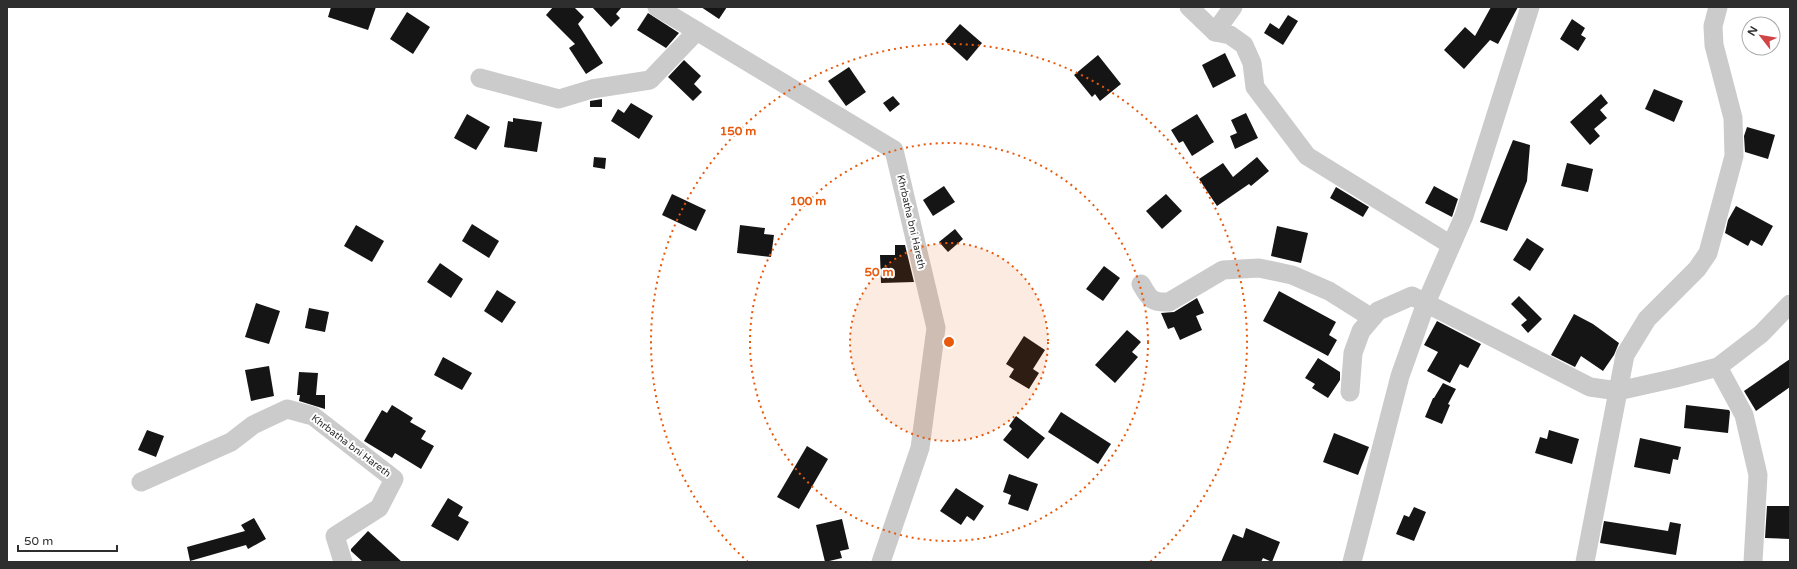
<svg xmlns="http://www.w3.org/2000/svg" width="1797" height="569" font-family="'Varela Round',sans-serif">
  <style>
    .building { fill: #151515 }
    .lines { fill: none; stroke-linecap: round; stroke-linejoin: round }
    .minor { stroke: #cbcbcb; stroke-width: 19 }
    .ring { fill: none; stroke: #e8590c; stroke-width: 2; stroke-dasharray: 2 4 }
    .labels { text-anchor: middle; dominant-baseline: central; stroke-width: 4; stroke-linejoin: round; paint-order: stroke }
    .street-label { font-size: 10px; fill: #2e2e2e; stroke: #fff }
    .centre { fill: #e8590c; stroke: #fff; stroke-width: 2 }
    .ring-label { font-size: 12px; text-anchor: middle; font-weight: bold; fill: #e8590c; stroke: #fff; stroke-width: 4; stroke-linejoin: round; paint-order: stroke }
  </style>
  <rect width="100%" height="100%" fill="#fff"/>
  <!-- building -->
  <g class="building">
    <path d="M 331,7 L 376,7 L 368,30 L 328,17 Z"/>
    <path d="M 553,7 L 574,7 L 584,17 L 578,24 L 603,63 L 586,74 L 569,48 L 575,44 L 546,15 Z"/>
    <path d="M 592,7 L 622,7 L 616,14 L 620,18 L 611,27 Z"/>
    <path d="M 701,7 L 727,7 L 719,19 Z"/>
    <path d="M 1491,7 L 1518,7 L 1498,44 L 1490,40 L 1464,69 L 1444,50 L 1465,27 L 1475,36 Z"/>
    <path d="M 407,12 L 430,27 L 413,54 L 390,39 Z"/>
    <path d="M 648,13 L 679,33 L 666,48 L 637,30 Z"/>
    <path d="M 1288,15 L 1298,21 L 1283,45 L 1264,33 L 1270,23 L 1279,29 Z"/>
    <path d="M 1572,19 L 1585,28 L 1581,35 L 1586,38 L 1578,51 L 1560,39 Z"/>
    <path d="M 960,24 L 982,43 L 967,61 L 945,41 Z"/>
    <path d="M 1225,53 L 1236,76 L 1213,88 L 1202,65 Z"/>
    <path d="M 1098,55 L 1121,84 L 1100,101 L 1095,94 L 1092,97 L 1074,75 Z"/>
    <path d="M 684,60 L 701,76 L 694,84 L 702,92 L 693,101 L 668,77 Z"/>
    <path d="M 849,67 L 866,92 L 846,106 L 828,81 Z"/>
    <path d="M 1654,89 L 1683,101 L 1674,122 L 1645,109 Z"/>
    <path d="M 1601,94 L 1608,103 L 1600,110 L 1607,118 L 1594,129 L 1600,136 L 1590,145 L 1570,122 Z"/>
    <path d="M 893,96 L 900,104 L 890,112 L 883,103 Z"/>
    <path d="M 602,99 L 602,107 L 590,107 L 590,101 Z"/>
    <path d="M 631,103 L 653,116 L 639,139 L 611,121 L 618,109 L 624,113 Z"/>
    <path d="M 1246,113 L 1258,138 L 1235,149 L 1230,136 L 1237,133 L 1231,120 Z"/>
    <path d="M 467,114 L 490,127 L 476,150 L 454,138 Z"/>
    <path d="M 1197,114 L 1214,142 L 1192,156 L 1183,141 L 1179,143 L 1171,130 Z"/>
    <path d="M 513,118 L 542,122 L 537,152 L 504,147 L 508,121 L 513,122 Z"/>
    <path d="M 1747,127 L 1775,135 L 1768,159 L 1745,152 L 1744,136 Z"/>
    <path d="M 1513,140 L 1530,145 L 1527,181 L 1507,231 L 1480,222 Z"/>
    <path d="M 594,157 L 606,158 L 605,169 L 593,167 Z"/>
    <path d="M 1257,157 L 1269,171 L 1251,186 L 1249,184 L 1217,206 L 1199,179 L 1223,163 L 1233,177 Z"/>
    <path d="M 1567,163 L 1593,169 L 1588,192 L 1561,186 Z"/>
    <path d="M 944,186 L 955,202 L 933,216 L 923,200 Z"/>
    <path d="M 1434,186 L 1458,199 L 1452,217 L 1425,203 Z"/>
    <path d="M 1336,187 L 1369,207 L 1363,217 L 1330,198 Z"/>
    <path d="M 672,194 L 706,210 L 696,231 L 662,215 Z"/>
    <path d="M 1166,194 L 1182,211 L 1162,229 L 1146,211 Z"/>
    <path d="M 1736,206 L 1773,226 L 1762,246 L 1751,240 L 1748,246 L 1725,233 L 1728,220 Z"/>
    <path d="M 472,224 L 499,241 L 489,258 L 462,241 Z"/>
    <path d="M 356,225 L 384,241 L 372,262 L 344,246 Z"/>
    <path d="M 740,225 L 765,228 L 764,234 L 774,235 L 771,257 L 737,253 Z"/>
    <path d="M 1277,226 L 1308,233 L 1301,263 L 1271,256 Z"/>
    <path d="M 955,229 L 963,239 L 948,252 L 939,242 Z"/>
    <path d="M 1527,238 L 1544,249 L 1530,271 L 1513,260 Z"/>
    <path d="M 895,245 L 905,245 L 914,282 L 881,283 L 880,255 L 895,255 Z"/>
    <path d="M 440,263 L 463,279 L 451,298 L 427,282 Z"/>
    <path d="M 1104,266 L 1120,278 L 1103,301 L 1086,289 Z"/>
    <path d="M 497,290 L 516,302 L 502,323 L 484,311 Z"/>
    <path d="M 1279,291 L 1336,322 L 1329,335 L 1337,340 L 1328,356 L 1263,321 Z"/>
    <path d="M 1519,296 L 1542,319 L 1528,333 L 1521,325 L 1527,320 L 1511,304 Z"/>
    <path d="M 1197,298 L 1204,313 L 1196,316 L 1202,330 L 1180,340 L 1174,327 L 1168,329 L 1161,313 L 1174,312 Z"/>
    <path d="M 256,303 L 280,311 L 269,344 L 245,337 Z"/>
    <path d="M 309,308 L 329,312 L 325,332 L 305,328 Z"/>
    <path d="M 1574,314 L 1593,324 L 1619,343 L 1614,355 L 1603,371 L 1581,356 L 1575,367 L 1551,355 Z"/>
    <path d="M 1437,321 L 1481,344 L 1468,368 L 1460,364 L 1450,383 L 1427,371 L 1438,352 L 1424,345 Z"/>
    <path d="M 1127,330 L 1141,342 L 1132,352 L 1138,357 L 1115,383 L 1095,365 Z"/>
    <path d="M 1024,336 L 1045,350 L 1033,369 L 1039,373 L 1029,389 L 1009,377 L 1014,369 L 1006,364 Z"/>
    <path d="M 443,357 L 472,373 L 462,390 L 434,375 Z"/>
    <path d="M 1318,358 L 1340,372 L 1340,380 L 1328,398 L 1312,388 L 1315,384 L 1305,378 Z"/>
    <path d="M 1790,359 L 1790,387 L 1756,411 L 1744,391 Z"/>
    <path d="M 269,366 L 274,396 L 251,401 L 245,370 Z"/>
    <path d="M 299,372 L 318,373 L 316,395 L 325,395 L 325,409 L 299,401 L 300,395 L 297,395 Z"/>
    <path d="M 1443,383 L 1456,389 L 1448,404 L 1450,405 L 1442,424 L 1425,417 L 1433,398 L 1434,398 Z"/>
    <path d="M 392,405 L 413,418 L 410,422 L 426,431 L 421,439 L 434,446 L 421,469 L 395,453 L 392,458 L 364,441 L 382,410 L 387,413 Z"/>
    <path d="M 1686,405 L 1729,410 L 1730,412 L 1728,433 L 1684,428 Z"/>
    <path d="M 1061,412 L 1111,444 L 1098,464 L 1048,432 Z"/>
    <path d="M 1016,416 L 1045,438 L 1028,459 L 1003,440 L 1012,429 L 1009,426 Z"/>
    <path d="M 147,430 L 164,436 L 156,457 L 138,450 Z"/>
    <path d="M 1549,430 L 1579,439 L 1572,464 L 1535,453 L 1540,437 L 1547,439 Z"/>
    <path d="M 1334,433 L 1369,447 L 1358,475 L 1323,462 Z"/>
    <path d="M 1640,438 L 1681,447 L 1678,460 L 1673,459 L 1670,474 L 1634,467 Z"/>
    <path d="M 807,446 L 828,459 L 799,509 L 777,497 Z"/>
    <path d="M 1009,474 L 1038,484 L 1028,511 L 1008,504 L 1011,495 L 1003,492 Z"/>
    <path d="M 956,488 L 984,506 L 974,521 L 967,516 L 961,525 L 940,511 Z"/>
    <path d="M 448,498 L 463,507 L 458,516 L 469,522 L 458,541 L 431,526 Z"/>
    <path d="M 1767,506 L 1790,506 L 1790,539 L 1765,538 Z"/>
    <path d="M 1414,507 L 1426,512 L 1414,541 L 1396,534 L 1404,515 L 1409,517 Z"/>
    <path d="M 254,518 L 266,539 L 248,549 L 246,545 L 190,561 L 187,547 L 245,531 L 241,525 Z"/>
    <path d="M 842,519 L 849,549 L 840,551 L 842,558 L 825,562 L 816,525 Z"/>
    <path d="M 1604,521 L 1668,531 L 1670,522 L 1681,524 L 1676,555 L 1600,543 Z"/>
    <path d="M 1246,528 L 1280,542 L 1272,562 L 1263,558 L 1261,562 L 1221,562 L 1233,534 L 1243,538 Z"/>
    <path d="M 368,531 L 402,562 L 363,562 L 351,551 L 351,549 Z"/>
  </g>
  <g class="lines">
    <!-- minor -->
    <g class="minor">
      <path d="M 657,7 L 894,150 L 936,328 L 920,448 L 881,562"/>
      <path d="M 1189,7 L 1215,32 L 1230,35 L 1244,45 L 1252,63 L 1255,87 L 1307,156 L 1451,245"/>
      <path d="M 1215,32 L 1233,7"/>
      <path d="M 480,78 L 559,99 L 592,89 L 650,80 L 697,31"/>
      <path d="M 1141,284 C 1149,298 1151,303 1169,302 L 1223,270 L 1259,268 L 1292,275 L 1329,291 L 1372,318"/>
      <path d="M 1718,367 L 1744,415 L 1758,475 L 1753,562"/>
      <path d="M 1350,392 L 1353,353 L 1361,331 L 1378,311 L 1412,296 L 1590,387 L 1618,391 L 1676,378 L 1718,367 L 1761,334 L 1790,304"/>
      <path d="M 141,482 L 231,442 L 253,425 L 287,409 L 313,416 L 394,479 L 379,508 L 335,536 L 343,562"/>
      <path d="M 1352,562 L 1400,376 L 1426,303 L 1464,216 L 1530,7"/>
      <path d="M 1585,562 L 1625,355 L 1647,319 L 1697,269 L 1708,253 L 1734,156 L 1733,118 L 1714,45 L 1713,26 L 1718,7"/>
    </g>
  </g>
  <!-- distance rings -->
  <circle cx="949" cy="342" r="99" fill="#e8590c" fill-opacity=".12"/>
  <g class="ring">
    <circle cx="949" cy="342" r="99"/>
    <circle cx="949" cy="342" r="199"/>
    <path d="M748 562A298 298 0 1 1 1150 562"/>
  </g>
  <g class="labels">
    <!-- street labels -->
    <g class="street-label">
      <text transform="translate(911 222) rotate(77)">Khrbatha bni Hareth</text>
      <text transform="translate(351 446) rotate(37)">Khrbatha bni Hareth</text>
    </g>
  </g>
  <circle cx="949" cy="342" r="6" class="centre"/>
  <g class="ring-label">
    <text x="738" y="135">150 m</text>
    <text x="808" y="205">100 m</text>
    <text x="879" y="276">50 m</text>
  </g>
  <!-- border -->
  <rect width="1797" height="569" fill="none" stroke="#2e2e2e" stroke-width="16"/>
  <!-- north arrow -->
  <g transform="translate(1761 36) rotate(301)"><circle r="19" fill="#ffffff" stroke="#ababab"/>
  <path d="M0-3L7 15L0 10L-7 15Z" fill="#d14445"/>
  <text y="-6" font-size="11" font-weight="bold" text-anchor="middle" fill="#2e2e2e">N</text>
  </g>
  <!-- scale -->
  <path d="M18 545v6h99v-6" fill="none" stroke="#2e2e2e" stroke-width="2"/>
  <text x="24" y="545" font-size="12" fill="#2e2e2e" stroke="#ffffff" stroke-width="3" paint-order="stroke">50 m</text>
</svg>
